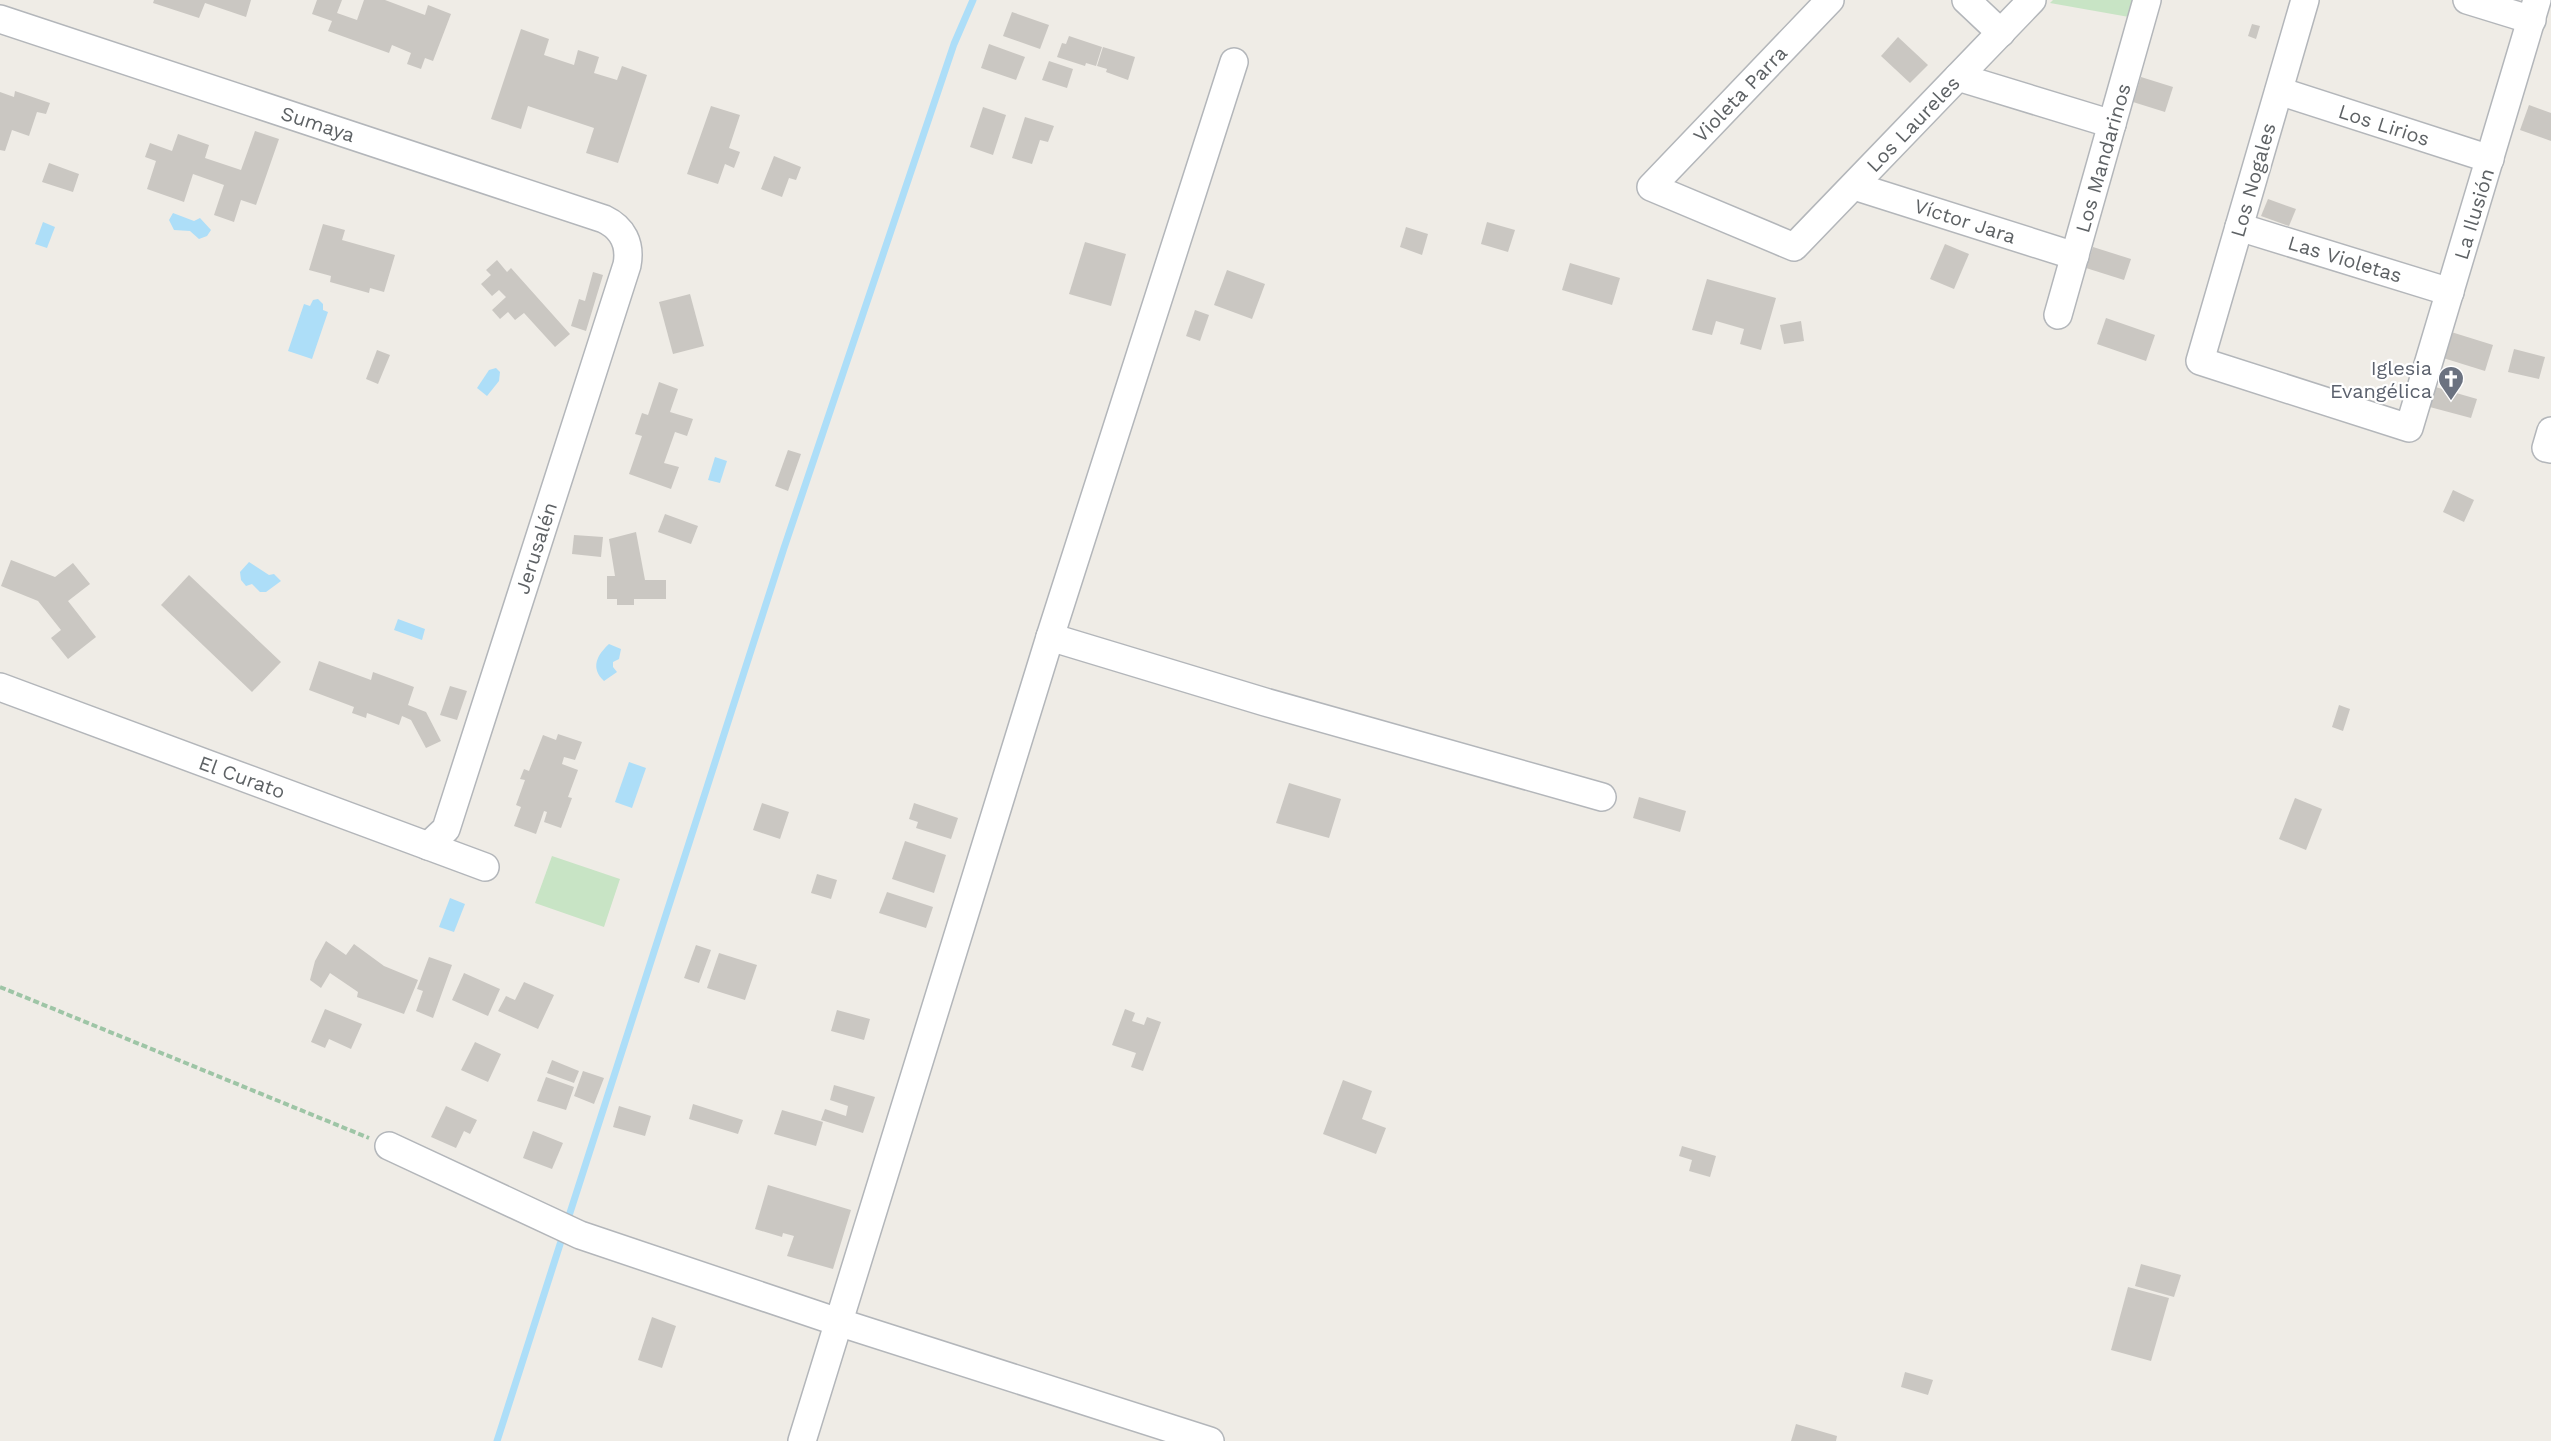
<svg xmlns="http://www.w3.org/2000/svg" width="2551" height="1441" font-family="'Work Sans',sans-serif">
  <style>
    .green { fill: #c8e4c5 }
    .water { fill: #addef8 }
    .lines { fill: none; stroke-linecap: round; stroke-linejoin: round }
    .stream { stroke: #addef8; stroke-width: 7 }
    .building { fill: #cac7c2 }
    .minor-casing { stroke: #b3b6ba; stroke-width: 30 }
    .path { stroke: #9ec5a6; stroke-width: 4; stroke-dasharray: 6 3; stroke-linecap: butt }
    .minor { stroke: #fff; stroke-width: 27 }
    .labels { text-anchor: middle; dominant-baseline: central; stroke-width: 4.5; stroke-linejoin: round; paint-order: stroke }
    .street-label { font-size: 20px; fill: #5e6265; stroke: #fff }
    .worship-label { font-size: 20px; fill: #5b616d; stroke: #fff; text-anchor: end }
  </style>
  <rect width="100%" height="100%" fill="#efece6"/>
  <!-- green -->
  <g class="green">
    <path d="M 2053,0 L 2133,0 L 2129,17 L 2050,3 Z"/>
    <path d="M 552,856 L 620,879 L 604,927 L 535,903 Z"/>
  </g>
  <!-- water -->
  <g class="water">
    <path d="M 173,213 L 194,221 L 200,218 L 211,230 L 207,236 L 199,239 L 190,231 L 174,230 L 169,220 Z"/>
    <path d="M 43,222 L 55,227 L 47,248 L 35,244 Z"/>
    <path d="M 318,299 L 323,304 L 323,310 L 328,312 L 312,359 L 288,351 L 304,304 L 310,306 L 313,300 Z"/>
    <path d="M 496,368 L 500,372 L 499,381 L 487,396 L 477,388 L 489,370 Z"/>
    <path d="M 715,457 L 727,461 L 720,483 L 708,480 Z"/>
    <path d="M 249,562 L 269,575 L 274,574 L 281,581 L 266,592 L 260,592 L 252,584 L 246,586 L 241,580 L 240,572 Z"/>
    <path d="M 398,619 L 425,629 L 422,640 L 394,630 Z"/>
    <path d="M 609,644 L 621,649 L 619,659 L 613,662 L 613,667 L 617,672 L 604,681 C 590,668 597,655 609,644 Z"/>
    <path d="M 629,762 L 646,768 L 632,808 L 615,802 Z"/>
    <path d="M 450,898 L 465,904 L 454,932 L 439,927 Z"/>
  </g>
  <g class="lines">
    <!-- stream -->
    <g class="stream">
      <path d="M 567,1222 L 784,548 L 954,44 L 973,0"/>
      <path d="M 497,1441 L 563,1235"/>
    </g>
  </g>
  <!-- building -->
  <g class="building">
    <path d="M 154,0 L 251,0 L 246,17 L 205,3 L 199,18 L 153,3 Z"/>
    <path d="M 317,0 L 342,0 L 337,13 L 357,20 L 364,0 L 385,0 L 425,15 L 428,5 L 451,14 L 433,61 L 425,58 L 421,69 L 407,64 L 411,53 L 392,45 L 389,53 L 328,31 L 332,21 L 312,14 Z"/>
    <path d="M 1012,12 L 1049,25 L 1040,49 L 1003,36 Z"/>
    <path d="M 2252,24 L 2260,26 L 2256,39 L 2248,36 Z"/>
    <path d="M 521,29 L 549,39 L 544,55 L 574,65 L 578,50 L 599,57 L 594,73 L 617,80 L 622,66 L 647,75 L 618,163 L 586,153 L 594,128 L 528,106 L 521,129 L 491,119 Z"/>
    <path d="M 1069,36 L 1102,47 L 1096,66 L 1086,63 L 1085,66 L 1057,57 L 1062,43 L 1066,44 Z"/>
    <path d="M 1898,37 L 1928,65 L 1910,83 L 1881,56 Z"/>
    <path d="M 989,44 L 1025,57 L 1016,80 L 981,68 Z"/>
    <path d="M 1103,47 L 1135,57 L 1128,80 L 1106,72 L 1107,69 L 1097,66 Z"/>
    <path d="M 1049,61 L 1073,69 L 1067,88 L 1042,80 Z"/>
    <path d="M 2141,77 L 2173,87 L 2165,112 L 2133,102 Z"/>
    <path d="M 15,91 L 50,103 L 46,114 L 37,112 L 29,136 L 12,130 L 5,151 L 0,150 L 0,92 L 14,97 Z"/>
    <path d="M 2529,105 L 2551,113 L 2551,141 L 2520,130 Z"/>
    <path d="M 711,106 L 740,115 L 729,148 L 740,152 L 734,168 L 725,164 L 718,184 L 687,174 Z"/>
    <path d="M 983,107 L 1006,115 L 993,155 L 970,147 Z"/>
    <path d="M 1025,117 L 1054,126 L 1048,142 L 1040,140 L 1032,164 L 1012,158 Z"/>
    <path d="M 255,131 L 279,139 L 256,205 L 241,200 L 234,222 L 214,215 L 224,185 L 193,174 L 184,202 L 147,189 L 156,161 L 145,157 L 150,143 L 172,151 L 178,134 L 209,145 L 205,158 L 241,170 Z"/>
    <path d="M 774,156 L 801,167 L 796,180 L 789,178 L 782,197 L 761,189 Z"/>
    <path d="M 49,163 L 79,174 L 73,192 L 42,182 Z"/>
    <path d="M 2268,199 L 2296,209 L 2289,226 L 2261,216 Z"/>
    <path d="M 1487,222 L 1515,230 L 1508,252 L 1481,244 Z"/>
    <path d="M 323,224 L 345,230 L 342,240 L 395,255 L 384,292 L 370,288 L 369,293 L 330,282 L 331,276 L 309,270 Z"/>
    <path d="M 1406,227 L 1428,234 L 1422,255 L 1400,247 Z"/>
    <path d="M 1085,242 L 1126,254 L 1111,306 L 1069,294 Z"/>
    <path d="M 1945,244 L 1969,254 L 1954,289 L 1930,279 Z"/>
    <path d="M 2093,247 L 2131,259 L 2124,280 L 2086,268 Z"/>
    <path d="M 497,260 L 507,272 L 511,268 L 570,334 L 555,347 L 524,313 L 515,320 L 508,312 L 500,319 L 492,310 L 506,297 L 499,290 L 492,296 L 481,284 L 491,275 L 486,270 Z"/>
    <path d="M 1570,263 L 1620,278 L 1612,305 L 1562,290 Z"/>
    <path d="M 1227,270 L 1265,284 L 1252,319 L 1214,305 Z"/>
    <path d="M 593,272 L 603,275 L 586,331 L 571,326 L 579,299 L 585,301 Z"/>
    <path d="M 1707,279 L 1776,298 L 1761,350 L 1740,344 L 1744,329 L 1716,321 L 1712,335 L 1692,330 Z"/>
    <path d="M 690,294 L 704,346 L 673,354 L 659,302 Z"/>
    <path d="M 1195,310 L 1209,315 L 1200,341 L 1186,336 Z"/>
    <path d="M 2106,318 L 2155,335 L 2146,361 L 2097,344 Z"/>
    <path d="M 1801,321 L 1804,341 L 1784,344 L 1780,325 Z"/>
    <path d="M 2448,331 L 2493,345 L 2485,371 L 2440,357 Z"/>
    <path d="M 2514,349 L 2545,357 L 2539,379 L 2508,372 Z"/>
    <path d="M 377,350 L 390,355 L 378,384 L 366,379 Z"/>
    <path d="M 659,382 L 678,389 L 670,412 L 693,419 L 687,436 L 675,432 L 664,463 L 679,467 L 671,489 L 629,474 L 642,436 L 635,434 L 642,413 L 648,415 Z"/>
    <path d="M 2432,386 L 2477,399 L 2471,418 L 2426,406 Z"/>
    <path d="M 788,450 L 801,454 L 788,491 L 775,486 Z"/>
    <path d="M 2453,490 L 2474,500 L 2464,522 L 2443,512 Z"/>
    <path d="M 665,514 L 698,526 L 691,544 L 658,532 Z"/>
    <path d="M 636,532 L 645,580 L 666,580 L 666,599 L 634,599 L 634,605 L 617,605 L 617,599 L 607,599 L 607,576 L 615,576 L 609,539 Z"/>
    <path d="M 574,535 L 603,537 L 601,557 L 572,554 Z"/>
    <path d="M 11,560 L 55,577 L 73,563 L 90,584 L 68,601 L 96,637 L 68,659 L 51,638 L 61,630 L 38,601 L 1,586 Z"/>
    <path d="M 189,575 L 281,662 L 252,692 L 161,605 Z"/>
    <path d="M 319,661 L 371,680 L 373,672 L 414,687 L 408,705 L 426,712 L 441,741 L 426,748 L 411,720 L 402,716 L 399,725 L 367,713 L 366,718 L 352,713 L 354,707 L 309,690 Z"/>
    <path d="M 450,686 L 467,691 L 457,720 L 440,715 Z"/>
    <path d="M 2339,705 L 2350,709 L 2343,731 L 2332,727 Z"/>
    <path d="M 558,734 L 582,742 L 575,760 L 564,757 L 562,764 L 578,770 L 568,797 L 572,798 L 561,828 L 544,822 L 547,812 L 544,811 L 536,834 L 514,826 L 521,807 L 516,805 L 525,780 L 520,779 L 524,769 L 529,771 L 543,735 L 556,740 Z"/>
    <path d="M 1289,783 L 1341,799 L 1329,838 L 1276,823 Z"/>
    <path d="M 1639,797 L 1686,811 L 1680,832 L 1633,818 Z"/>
    <path d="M 2295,798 L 2322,809 L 2306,850 L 2279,839 Z"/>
    <path d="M 762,803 L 789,812 L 780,839 L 753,830 Z"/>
    <path d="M 914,803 L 958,818 L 951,839 L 916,828 L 918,822 L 909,819 Z"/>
    <path d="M 905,841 L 946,855 L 934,893 L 892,879 Z"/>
    <path d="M 817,874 L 837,880 L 831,899 L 811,893 Z"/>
    <path d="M 887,892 L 933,907 L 926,928 L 879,913 Z"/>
    <path d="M 326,941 L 346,955 L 354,944 L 384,966 L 418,980 L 404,1014 L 357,997 L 358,992 L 330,973 L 321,988 L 310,980 L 315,961 Z"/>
    <path d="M 696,945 L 711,950 L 699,983 L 684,978 Z"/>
    <path d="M 719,953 L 757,965 L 745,1000 L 707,988 Z"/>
    <path d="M 429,957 L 452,965 L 433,1018 L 416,1011 L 423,991 L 417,989 Z"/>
    <path d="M 464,973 L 500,989 L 488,1016 L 452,1000 Z"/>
    <path d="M 524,982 L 554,995 L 538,1029 L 498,1011 L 506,996 L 515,1000 Z"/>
    <path d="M 325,1009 L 362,1024 L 351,1049 L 329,1039 L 325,1048 L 311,1042 Z"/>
    <path d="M 1125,1009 L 1135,1013 L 1132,1021 L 1144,1025 L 1147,1017 L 1161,1022 L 1143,1071 L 1131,1067 L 1136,1053 L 1112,1045 Z"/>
    <path d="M 837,1010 L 870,1019 L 864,1040 L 831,1031 Z"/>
    <path d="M 475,1042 L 501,1054 L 488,1082 L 461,1070 Z"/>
    <path d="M 552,1060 L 579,1071 L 574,1083 L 547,1073 Z"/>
    <path d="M 583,1071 L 604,1078 L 594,1104 L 574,1096 Z"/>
    <path d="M 546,1077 L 574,1087 L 566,1110 L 537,1101 Z"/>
    <path d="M 1343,1080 L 1372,1091 L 1362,1119 L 1386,1128 L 1376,1154 L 1323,1134 Z"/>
    <path d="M 834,1085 L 875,1097 L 863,1133 L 821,1120 L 825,1109 L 846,1116 L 848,1106 L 830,1100 Z"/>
    <path d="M 693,1104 L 743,1120 L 738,1134 L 689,1119 Z"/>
    <path d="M 446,1106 L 477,1120 L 470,1134 L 464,1131 L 456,1148 L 431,1137 Z"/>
    <path d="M 619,1106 L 651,1116 L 645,1136 L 613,1127 Z"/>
    <path d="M 782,1110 L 823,1122 L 816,1146 L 774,1134 Z"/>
    <path d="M 533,1131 L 563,1143 L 552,1169 L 523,1158 Z"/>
    <path d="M 1682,1146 L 1716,1156 L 1710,1177 L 1689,1171 L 1692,1160 L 1679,1156 Z"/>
    <path d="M 768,1185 L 851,1210 L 833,1269 L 787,1256 L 794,1236 L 783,1233 L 782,1237 L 755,1229 Z"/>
    <path d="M 2141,1264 L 2181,1275 L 2174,1297 L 2135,1286 Z"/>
    <path d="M 2128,1287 L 2169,1298 L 2151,1361 L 2111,1350 Z"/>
    <path d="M 652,1317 L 676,1326 L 662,1368 L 638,1360 Z"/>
    <path d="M 1905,1372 L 1933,1380 L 1928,1395 L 1901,1387 Z"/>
    <path d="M 1796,1424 L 1837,1436 L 1836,1441 L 1791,1441 Z"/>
  </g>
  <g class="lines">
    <defs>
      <g id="minor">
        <path d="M 1830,0 L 1651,187 L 1794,247 L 2032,0"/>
        <path d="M 1966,0 L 2001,33"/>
        <path d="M 2305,0 L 2200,361 L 2409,428 L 2537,0"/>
        <path d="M 2467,0 L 2532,20"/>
        <path d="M 0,19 L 604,219 C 623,228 631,244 627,265 L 446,829 L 428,846"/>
        <path d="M 1958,77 L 2112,124"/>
        <path d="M 2279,91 L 2490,159"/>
        <path d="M 1854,186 L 2075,256"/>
        <path d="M 2239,227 L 2450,292"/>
        <path d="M 2058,315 L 2147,0"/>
        <path d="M 2551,431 L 2546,448 L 2551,449"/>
        <path d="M 1050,637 L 1265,702 L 1602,797"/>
        <path d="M 0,687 L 485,867"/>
        <path d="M 389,1146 L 580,1235 L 838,1322 L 1210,1441"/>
        <path d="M 802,1441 L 1050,637 L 1234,62"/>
      </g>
    </defs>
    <!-- minor casing -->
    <use href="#minor" class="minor-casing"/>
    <!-- path -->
    <path class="path" d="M 0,987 L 369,1138"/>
    <!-- minor -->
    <use href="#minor" class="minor"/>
  </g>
  <!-- icons -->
  <defs>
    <symbol id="church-pin" viewBox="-11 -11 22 30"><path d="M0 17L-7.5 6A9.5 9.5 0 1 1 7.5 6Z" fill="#6b7280" stroke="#fff"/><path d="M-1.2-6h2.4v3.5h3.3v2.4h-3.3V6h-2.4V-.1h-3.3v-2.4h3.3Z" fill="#fff"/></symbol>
  </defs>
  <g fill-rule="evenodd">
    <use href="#church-pin" x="2436" y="364" width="30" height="40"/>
  </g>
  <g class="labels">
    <!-- street labels -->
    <g class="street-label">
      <text transform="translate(1740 94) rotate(-46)">Violeta Parra</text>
      <text transform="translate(318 124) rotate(18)">Sumaya</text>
      <text transform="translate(1913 124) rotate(-46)">Los Laureles</text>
      <text transform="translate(2384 125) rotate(18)">Los Lirios</text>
      <text transform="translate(2103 158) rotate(-74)">Los Mandarinos</text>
      <text transform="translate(2253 180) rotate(-74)">Los Nogales</text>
      <text transform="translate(2474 214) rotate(-73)">La Ilusión</text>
      <text transform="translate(1965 221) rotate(18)">Víctor Jara</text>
      <text transform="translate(2345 259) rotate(17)">Las Violetas</text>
      <text transform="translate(536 548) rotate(-72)">Jerusalén</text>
      <text transform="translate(242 777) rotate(20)">El Curato</text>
    </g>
    <!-- worship labels -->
    <g class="worship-label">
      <text x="2432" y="368">Iglesia<tspan x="2432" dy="23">Evangélica</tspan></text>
    </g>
  </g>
</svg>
